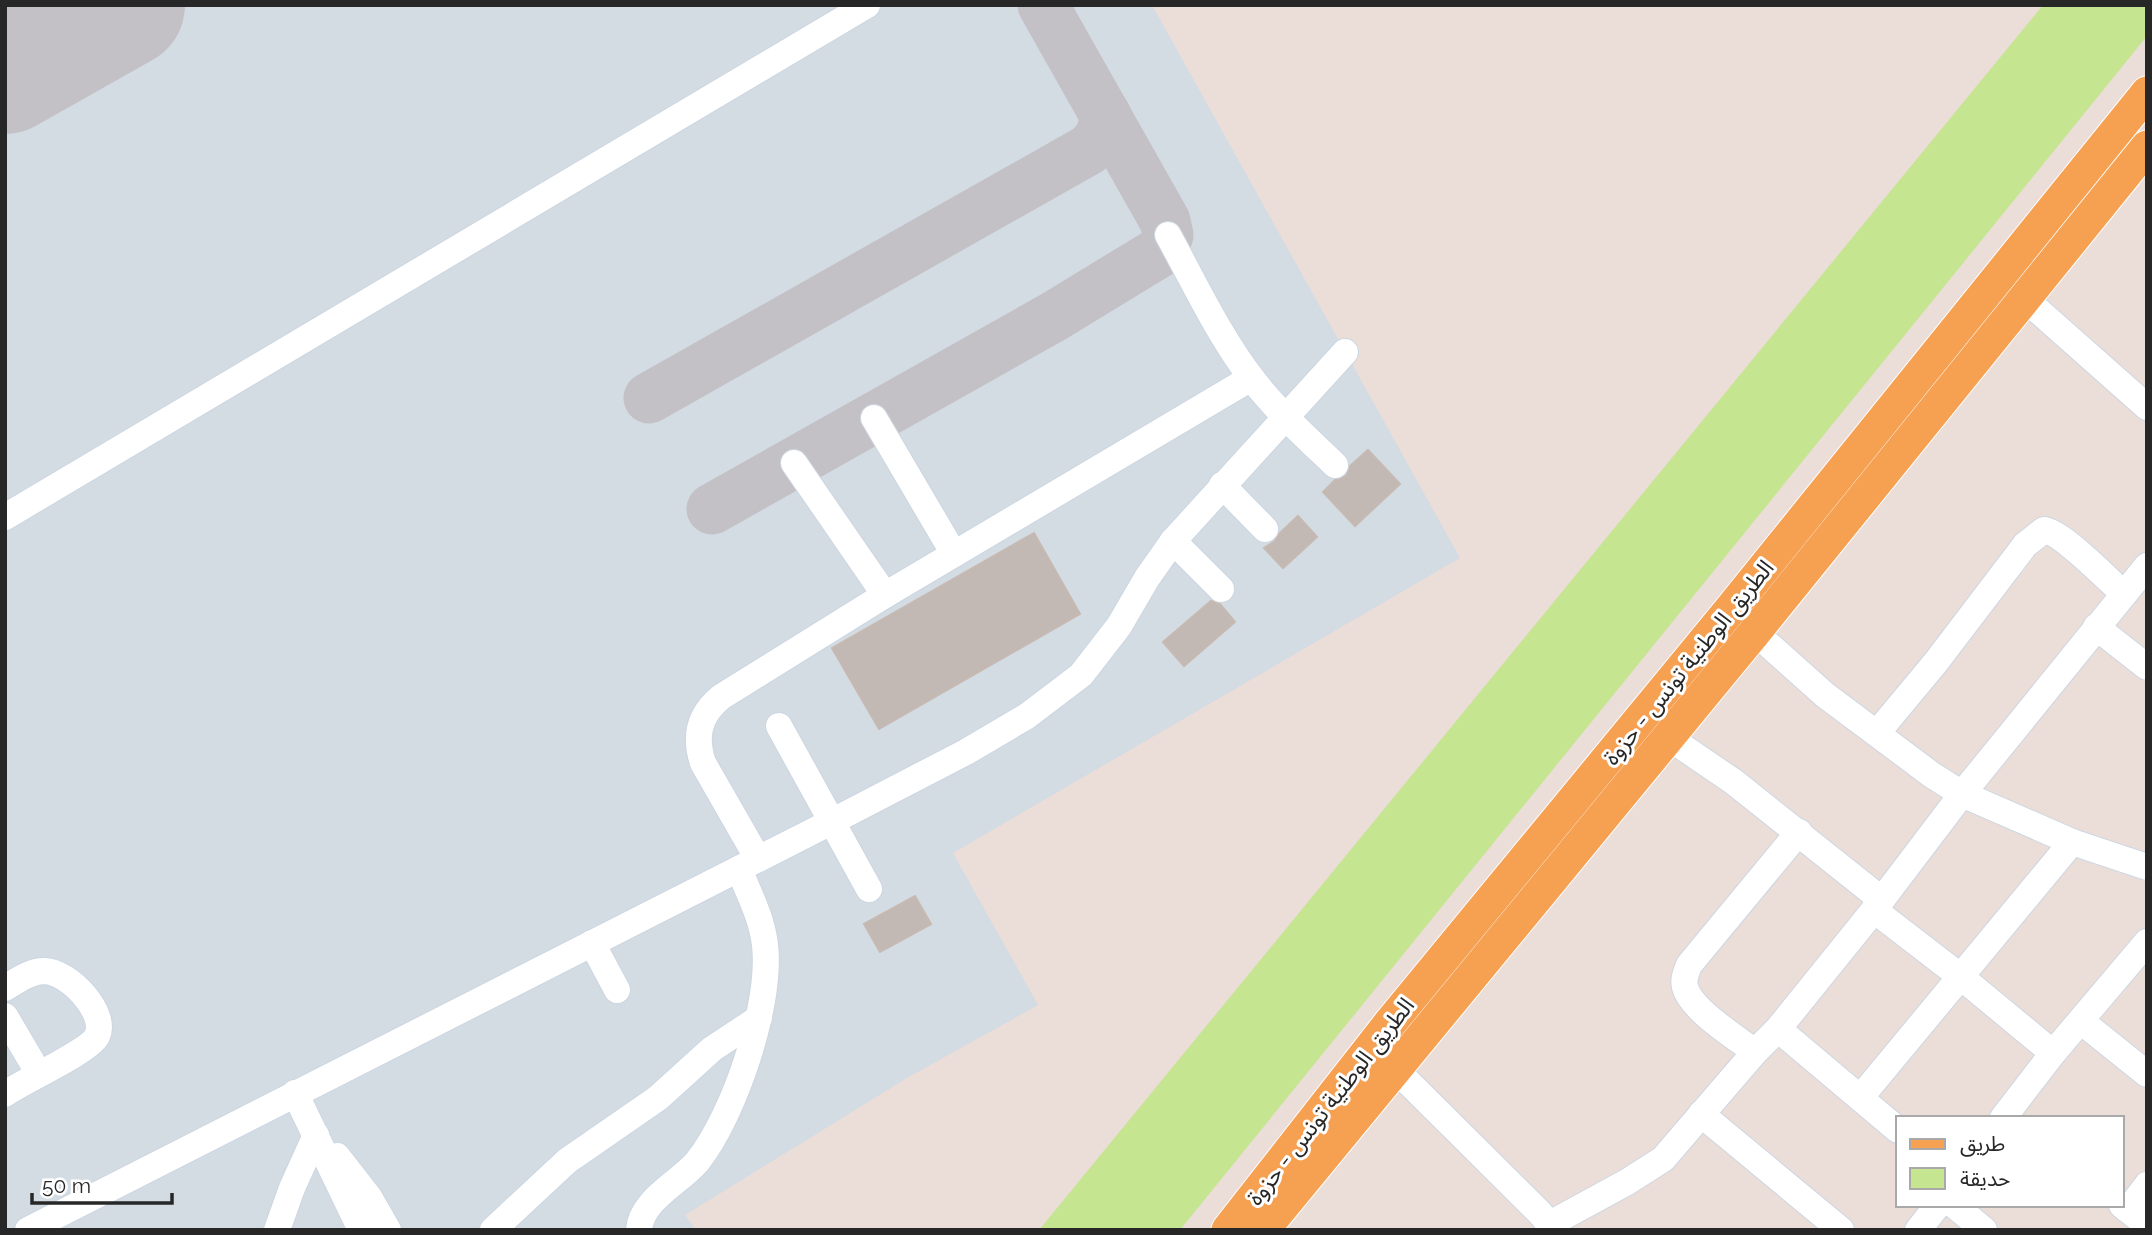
<svg xmlns="http://www.w3.org/2000/svg" width="2152" height="1235" font-family="Raleway,'Noto Sans Arabic',sans-serif">
  <style>
    .airport { fill: #d3dbe3 }
    .green { fill: #c6e591 }
    .lines { fill: none; stroke-linecap: round; stroke-linejoin: round }
    .taxiway { stroke: #c3c1c6; stroke-width: 51 }
    .runway { stroke: #c3c1c6; stroke-width: 126 }
    .building { fill: #c2b9b4; stroke: #c6b9b2; stroke-width: 2 }
    .minor-casing { stroke: #cdd7e2; stroke-width: 28 }
    .major-casing { stroke: #fff; stroke-width: 35 }
    .minor { stroke: #fff; stroke-width: 26 }
    .major { stroke: #f6a052; stroke-width: 33 }
    .labels { text-anchor: middle; dominant-baseline: central; stroke-width: 6; stroke-linejoin: round; paint-order: stroke }
    .street-label { font-size: 23px; fill: #272727; stroke: #fff }
  </style>
  <rect width="100%" height="100%" fill="#ebddd8"/>
  <!-- airport -->
  <path class="airport" d="M 5,5 L 1152,5 L 1460,558 L 953,853 L 1038,1005 L 907,1078 L 685,1215 L 696,1230 L 5,1230 Z"/>
  <!-- green -->
  <path class="green" d="M 2043,5 L 2147,5 L 2147,36 L 1180,1230 L 1039,1230 Z"/>
  <g class="lines">
    <!-- taxiway -->
    <g class="taxiway">
      <path d="M 649,398 L 1088,150 C 1101,139 1104,130 1105,114"/>
      <path d="M 712,509 L 1053,317 L 1163,250 L 1168,235 L 1165,221 L 1043,5"/>
    </g>
    <!-- runway -->
    <path class="runway" d="M 5,71 L 122,5"/>
  </g>
  <!-- building -->
  <g class="building">
    <path d="M 1368,450 L 1400,484 L 1355,526 L 1323,492 L 1335,480 L 1346,476 L 1350,466 Z"/>
    <path d="M 1298,516 L 1317,537 L 1283,568 L 1264,548 L 1275,541 L 1280,533 Z"/>
    <path d="M 1034,533 L 1080,614 L 879,729 L 832,648 Z"/>
    <path d="M 1211,601 L 1220,604 L 1235,622 L 1184,666 L 1163,642 Z"/>
    <path d="M 915,896 L 931,924 L 880,952 L 864,924 Z"/>
  </g>
  <g class="lines">
    <defs>
      <g id="minor">
        <path d="M 1168,235 C 1195,284 1219,336 1253,380 C 1277,411 1307,438 1335,465"/>
        <path d="M 1999,276 L 2147,407"/>
        <path d="M 874,418 L 954,554"/>
        <path d="M 794,463 L 885,595"/>
        <path d="M 1222,485 L 1265,529"/>
        <path d="M 5,517 L 867,5"/>
        <path d="M 1173,541 L 1221,589"/>
        <path d="M 1741,620 L 1825,695 L 1932,775 L 1962,794 L 2072,842 L 2147,867"/>
        <path d="M 2096,627 L 2147,667"/>
        <path d="M 779,726 L 869,889"/>
        <path d="M 1877,733 L 1936,662 L 2025,545 L 2044,530 C 2062,532 2108,580 2124,594"/>
        <path d="M 1668,737 L 1734,782 L 1882,900"/>
        <path d="M 758,859 L 703,763 C 694,736 699,715 721,697 L 885,595 L 1251,378"/>
        <path d="M 1874,910 L 1961,977 L 2053,1053"/>
        <path d="M 592,943 L 617,990"/>
        <path d="M 5,988 C 18,980 30,971 45,971 C 69,972 108,1013 97,1036 C 90,1051 23,1081 5,1094"/>
        <path d="M 5,1016 L 39,1074"/>
        <path d="M 2081,1021 L 2147,1074"/>
        <path d="M 1778,1029 L 1898,1130"/>
        <path d="M 1755,1052 C 1737,1038 1691,1010 1685,987 C 1683,979 1686,973 1689,965 L 1799,832"/>
        <path d="M 1383,1057 L 1540,1213 L 1554,1230"/>
        <path d="M 295,1093 L 361,1230"/>
        <path d="M 1860,1098 L 2072,842"/>
        <path d="M 1701,1114 L 1841,1230"/>
        <path d="M 2003,1118 L 2053,1053 L 2147,942"/>
        <path d="M 337,1156 L 369,1197 L 388,1230"/>
        <path d="M 1954,1205 L 1984,1230"/>
        <path d="M 2122,1205 L 2147,1225"/>
        <path d="M 2128,1210 L 2147,1185"/>
        <path d="M 1550,1224 L 1627,1182 L 1663,1159 L 1755,1052 L 1778,1029 L 1874,910 L 1962,794 L 2147,566"/>
        <path d="M 28,1230 L 831,822 L 966,752 L 1027,716 L 1081,675 L 1119,626 L 1147,578 L 1173,541 L 1345,352"/>
        <path d="M 277,1230 L 292,1188 L 316,1135"/>
        <path d="M 493,1230 L 567,1161 L 658,1098 L 712,1049 L 759,1018"/>
        <path d="M 639,1230 C 641,1200 679,1183 697,1162 C 734,1116 772,1004 765,945 C 762,918 749,894 739,869"/>
        <path d="M 1918,1230 L 1938,1205"/>
      </g>
      <g id="major">
        <path d="M 1228,1230 L 1390,1023 L 1730,610 L 2147,93"/>
        <path d="M 1263,1230 L 1754,633 L 2147,147"/>
      </g>
    </defs>
    <!-- minor casing -->
    <use href="#minor" class="minor-casing"/>
    <!-- major casing -->
    <use href="#major" class="major-casing"/>
    <!-- minor -->
    <use href="#minor" class="minor"/>
    <!-- major -->
    <use href="#major" class="major"/>
  </g>
  <g class="labels">
    <!-- street labels -->
    <g class="street-label">
      <text transform="translate(1688 662) rotate(-51)">الطريق الوطنية تونس - حزوة</text>
      <text transform="translate(1330 1101) rotate(-52)">الطريق الوطنية تونس - حزوة</text>
    </g>
  </g>
  <!-- border -->
  <rect width="2152" height="1235" fill="none" stroke="#272727" stroke-width="14"/>
  <!-- legend -->
  <rect x="1896" y="1116" width="228" height="91" fill="#ffffff" stroke="#a9a9a9" stroke-width="2"/>
  <rect x="1910" y="1139" width="35" height="10" fill="#f6a052" stroke="#a9a9a9" stroke-width="2"/>
  <text x="1960" y="1151" font-size="21" fill="#272727">طريق</text>
  <rect x="1910" y="1168" width="35" height="21" fill="#c6e591" stroke="#a9a9a9" stroke-width="2"/>
  <text x="1960" y="1186" font-size="21" fill="#272727">حديقة</text>
  <!-- scale -->
  <path d="M32 1193v10h140v-10" fill="none" stroke="#272727" stroke-width="3.5"/>
  <text x="42" y="1193" font-size="21" fill="#272727" stroke="#ffffff" stroke-width="5" paint-order="stroke">50 m</text>
</svg>
